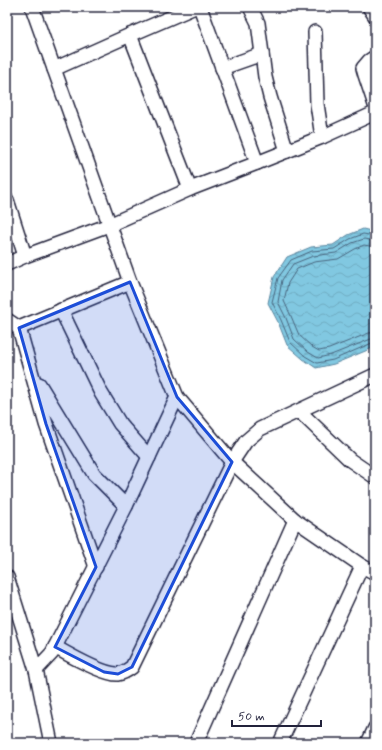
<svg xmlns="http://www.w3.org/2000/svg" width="382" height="750" font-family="Mynerve,sans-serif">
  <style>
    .water { fill: url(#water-waves); stroke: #5b869f }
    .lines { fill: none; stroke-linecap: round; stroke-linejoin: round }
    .shore { stroke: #48647d; stroke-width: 1 }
    .minor-casing { stroke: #22223b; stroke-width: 16 }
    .minor { stroke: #fff; stroke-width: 13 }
    .marked { fill: #1d4ed8; fill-opacity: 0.2; stroke: #1d4ed8; stroke-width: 3; stroke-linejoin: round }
  </style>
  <defs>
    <pattern id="water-waves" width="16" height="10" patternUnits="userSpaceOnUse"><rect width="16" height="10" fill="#81c8e1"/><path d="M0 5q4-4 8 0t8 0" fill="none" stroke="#6facc2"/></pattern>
  </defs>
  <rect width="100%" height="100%" fill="#fff"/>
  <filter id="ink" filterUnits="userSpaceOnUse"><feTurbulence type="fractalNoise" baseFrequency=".025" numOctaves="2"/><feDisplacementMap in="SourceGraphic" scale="8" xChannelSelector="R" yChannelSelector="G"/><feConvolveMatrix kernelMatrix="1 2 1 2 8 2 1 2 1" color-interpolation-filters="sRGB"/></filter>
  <g filter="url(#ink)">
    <!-- water -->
    <path class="water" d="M 363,229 L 375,232 L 375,347 L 334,364 L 316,368 L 303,359 L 287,345 L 278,322 L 268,303 L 274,277 L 287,257 L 311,247 L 333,245 L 348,235 Z"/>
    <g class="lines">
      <!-- shore -->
      <g class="shore">
        <path d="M 375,236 L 363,234 L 350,239 L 334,249 L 312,251 L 291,260 L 278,278 L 272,302 L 281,320 L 290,342 L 305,356 L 317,363 L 333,360 L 372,343 L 375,343"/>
        <path d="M 375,241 L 364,239 L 352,243 L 336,253 L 313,256 L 293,264 L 282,280 L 278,302 L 286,318 L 294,339 L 308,352 L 318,358 L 331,355 L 371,339 L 375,338"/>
        <path d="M 375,247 L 364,245 L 355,249 L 338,259 L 314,262 L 297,269 L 288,283 L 284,301 L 291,316 L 299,335 L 312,347 L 319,351 L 329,349 L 369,333 L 375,332"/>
      </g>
      <defs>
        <g id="minor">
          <path d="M 32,7 L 130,282 L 177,397 L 232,462 L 295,520 L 362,566 L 375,573"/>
          <path d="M 200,7 L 257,163"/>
          <path d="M 250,7 L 258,23 L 265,77 L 270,97 L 287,151"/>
          <path d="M 369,7 L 375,16"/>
          <path d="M 315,32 L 317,104 L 322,137"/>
          <path d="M 130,35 L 190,189"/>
          <path d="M 375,57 L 369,61 L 363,68 L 365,75 L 375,105"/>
          <path d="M 222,68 L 262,54"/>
          <path d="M 54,69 L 130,35 L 195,7"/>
          <path d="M 7,200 L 25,256"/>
          <path d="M 7,264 L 25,256 L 109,225 L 190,189 L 257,163 L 322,137 L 375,113"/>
          <path d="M 61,310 L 101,393 L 120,424 L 149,457"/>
          <path d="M 7,320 L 19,328 L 46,424 L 96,567"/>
          <path d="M 19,328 L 130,282"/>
          <path d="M 39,384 L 94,474 L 126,506"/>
          <path d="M 299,411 L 350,460 L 375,477"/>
          <path d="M 7,577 L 36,670 L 51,743"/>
          <path d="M 55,647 C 69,655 104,675 118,674 C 123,673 128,670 132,667 L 232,462 L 246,441 L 260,429 L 375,375"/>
          <path d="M 36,670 L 52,653 L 126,506 L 177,397"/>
          <path d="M 196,743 L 295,520"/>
          <path d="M 280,743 L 362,566"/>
          <path d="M 368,743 L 375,728"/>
        </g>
      </defs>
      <!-- minor casing -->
      <use href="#minor" class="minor-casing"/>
      <!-- minor -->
      <use href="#minor" class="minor"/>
    </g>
  </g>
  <!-- marked area -->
  <path class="marked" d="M 130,282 L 177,397 L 232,462 L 132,667 L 118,674 L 104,672 L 55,647 L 96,567 L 46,424 L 19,328 Z"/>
  <!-- margin -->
  <rect width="382" height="750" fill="none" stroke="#fff" stroke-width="24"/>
  <rect x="12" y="12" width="358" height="726" fill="none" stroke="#22223b" stroke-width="1.5" filter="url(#ink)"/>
  <!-- scale -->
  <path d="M232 720v6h89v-6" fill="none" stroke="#22223b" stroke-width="2"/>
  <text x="238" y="720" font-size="12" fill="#22223b" stroke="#ffffff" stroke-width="3" paint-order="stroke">50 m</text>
</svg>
